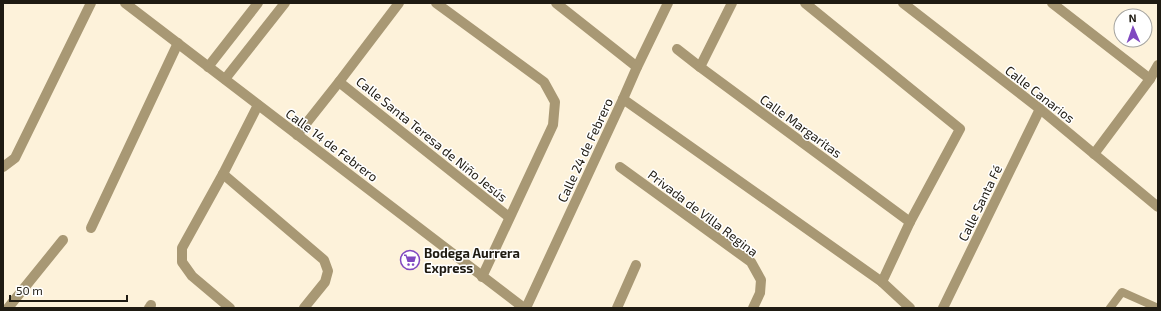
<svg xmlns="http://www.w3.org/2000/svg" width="1161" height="311" font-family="'Exo 2',sans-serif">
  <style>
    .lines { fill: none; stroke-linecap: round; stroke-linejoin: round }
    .service { stroke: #a89874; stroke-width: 8 }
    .minor { stroke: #a89874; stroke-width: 10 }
    .labels { text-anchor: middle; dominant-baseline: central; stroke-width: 3; stroke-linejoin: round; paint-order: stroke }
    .street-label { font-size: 13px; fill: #1f1b12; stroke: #fff }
    .poi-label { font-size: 13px; font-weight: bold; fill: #1f1b12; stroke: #fff; text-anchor: start }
  </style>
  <rect width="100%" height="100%" fill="#fdf2da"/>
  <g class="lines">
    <!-- service -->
    <path class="service" d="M 1110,308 L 1122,292 L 1158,308"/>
    <!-- minor -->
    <g class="minor">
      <path d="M 125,3 L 524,308"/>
      <path d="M 436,3 L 544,82 L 555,102 L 553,125 L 482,277"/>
      <path d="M 556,3 L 637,67"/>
      <path d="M 805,3 L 960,129 L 910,222 L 882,282"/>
      <path d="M 903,3 L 1040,109 L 1158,207"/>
      <path d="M 1052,3 L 1150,79"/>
      <path d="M 677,49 L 700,67 L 910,222"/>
      <path d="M 208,67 L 258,3"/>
      <path d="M 700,67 L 732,3"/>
      <path d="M 225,79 L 285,3"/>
      <path d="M 339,82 L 509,217"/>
      <path d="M 623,99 L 882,282 L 910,308"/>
      <path d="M 297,135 L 339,82 L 399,3"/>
      <path d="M 1094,154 L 1150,79 L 1158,65"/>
      <path d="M 3,167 L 15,158 L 91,3"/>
      <path d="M 620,167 L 751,262 L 761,280 L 760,293 L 753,308"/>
      <path d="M 223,174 L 324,260 L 328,271 L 325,282 L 304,308"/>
      <path d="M 91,228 L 178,43"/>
      <path d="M 8,308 L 63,240"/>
      <path d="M 149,308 L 151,305"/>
      <path d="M 230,308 L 192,276 L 182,262 L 182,248 L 223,174 L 258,105"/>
      <path d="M 526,308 L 623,99 L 637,67 L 668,3"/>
      <path d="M 617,308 L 636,265"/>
      <path d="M 943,308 L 1040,109"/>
    </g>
  </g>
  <!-- icons -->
  <defs>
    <symbol id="supermarket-ring" viewBox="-11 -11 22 22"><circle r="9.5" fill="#fff" stroke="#8049c0" stroke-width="1.5"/><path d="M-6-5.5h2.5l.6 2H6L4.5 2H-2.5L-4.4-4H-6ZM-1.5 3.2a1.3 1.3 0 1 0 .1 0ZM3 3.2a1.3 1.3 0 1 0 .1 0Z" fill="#8049c0"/></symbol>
  </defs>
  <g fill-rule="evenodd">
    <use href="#supermarket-ring" x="399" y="249" width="22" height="22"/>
  </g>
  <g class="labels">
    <!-- street labels -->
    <g class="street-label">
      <text transform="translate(1040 94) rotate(38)">Calle Canarios</text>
      <text transform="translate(801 126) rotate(36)">Calle Margaritas</text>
      <text transform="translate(432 139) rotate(39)">Calle Santa Teresa de Niño Jesús</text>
      <text transform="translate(332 145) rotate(37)">Calle 14 de Febrero</text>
      <text transform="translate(585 150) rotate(-65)">Calle 24 de Febrero</text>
      <text transform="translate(980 203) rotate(-64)">Calle Santa Fé</text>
      <text transform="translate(703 213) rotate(37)">Privada de Villa Regina</text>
    </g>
    <!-- poi labels -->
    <g class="poi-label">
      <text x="424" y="253">Bodega Aurrera<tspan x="424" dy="15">Express</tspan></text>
    </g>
  </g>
  <!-- border -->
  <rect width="1161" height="311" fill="none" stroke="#1f1b12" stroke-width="8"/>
  <!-- north arrow -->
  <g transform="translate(1133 28) rotate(358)"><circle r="19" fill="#ffffff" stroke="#a5a4a0"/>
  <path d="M0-3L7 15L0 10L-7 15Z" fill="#8049c0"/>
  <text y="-6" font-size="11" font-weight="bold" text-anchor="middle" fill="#1f1b12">N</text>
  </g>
  <!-- scale -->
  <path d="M10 295v6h117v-6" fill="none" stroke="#1f1b12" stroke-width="2"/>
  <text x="16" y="295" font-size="12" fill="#1f1b12" stroke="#ffffff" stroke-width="3" paint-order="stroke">50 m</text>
</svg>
